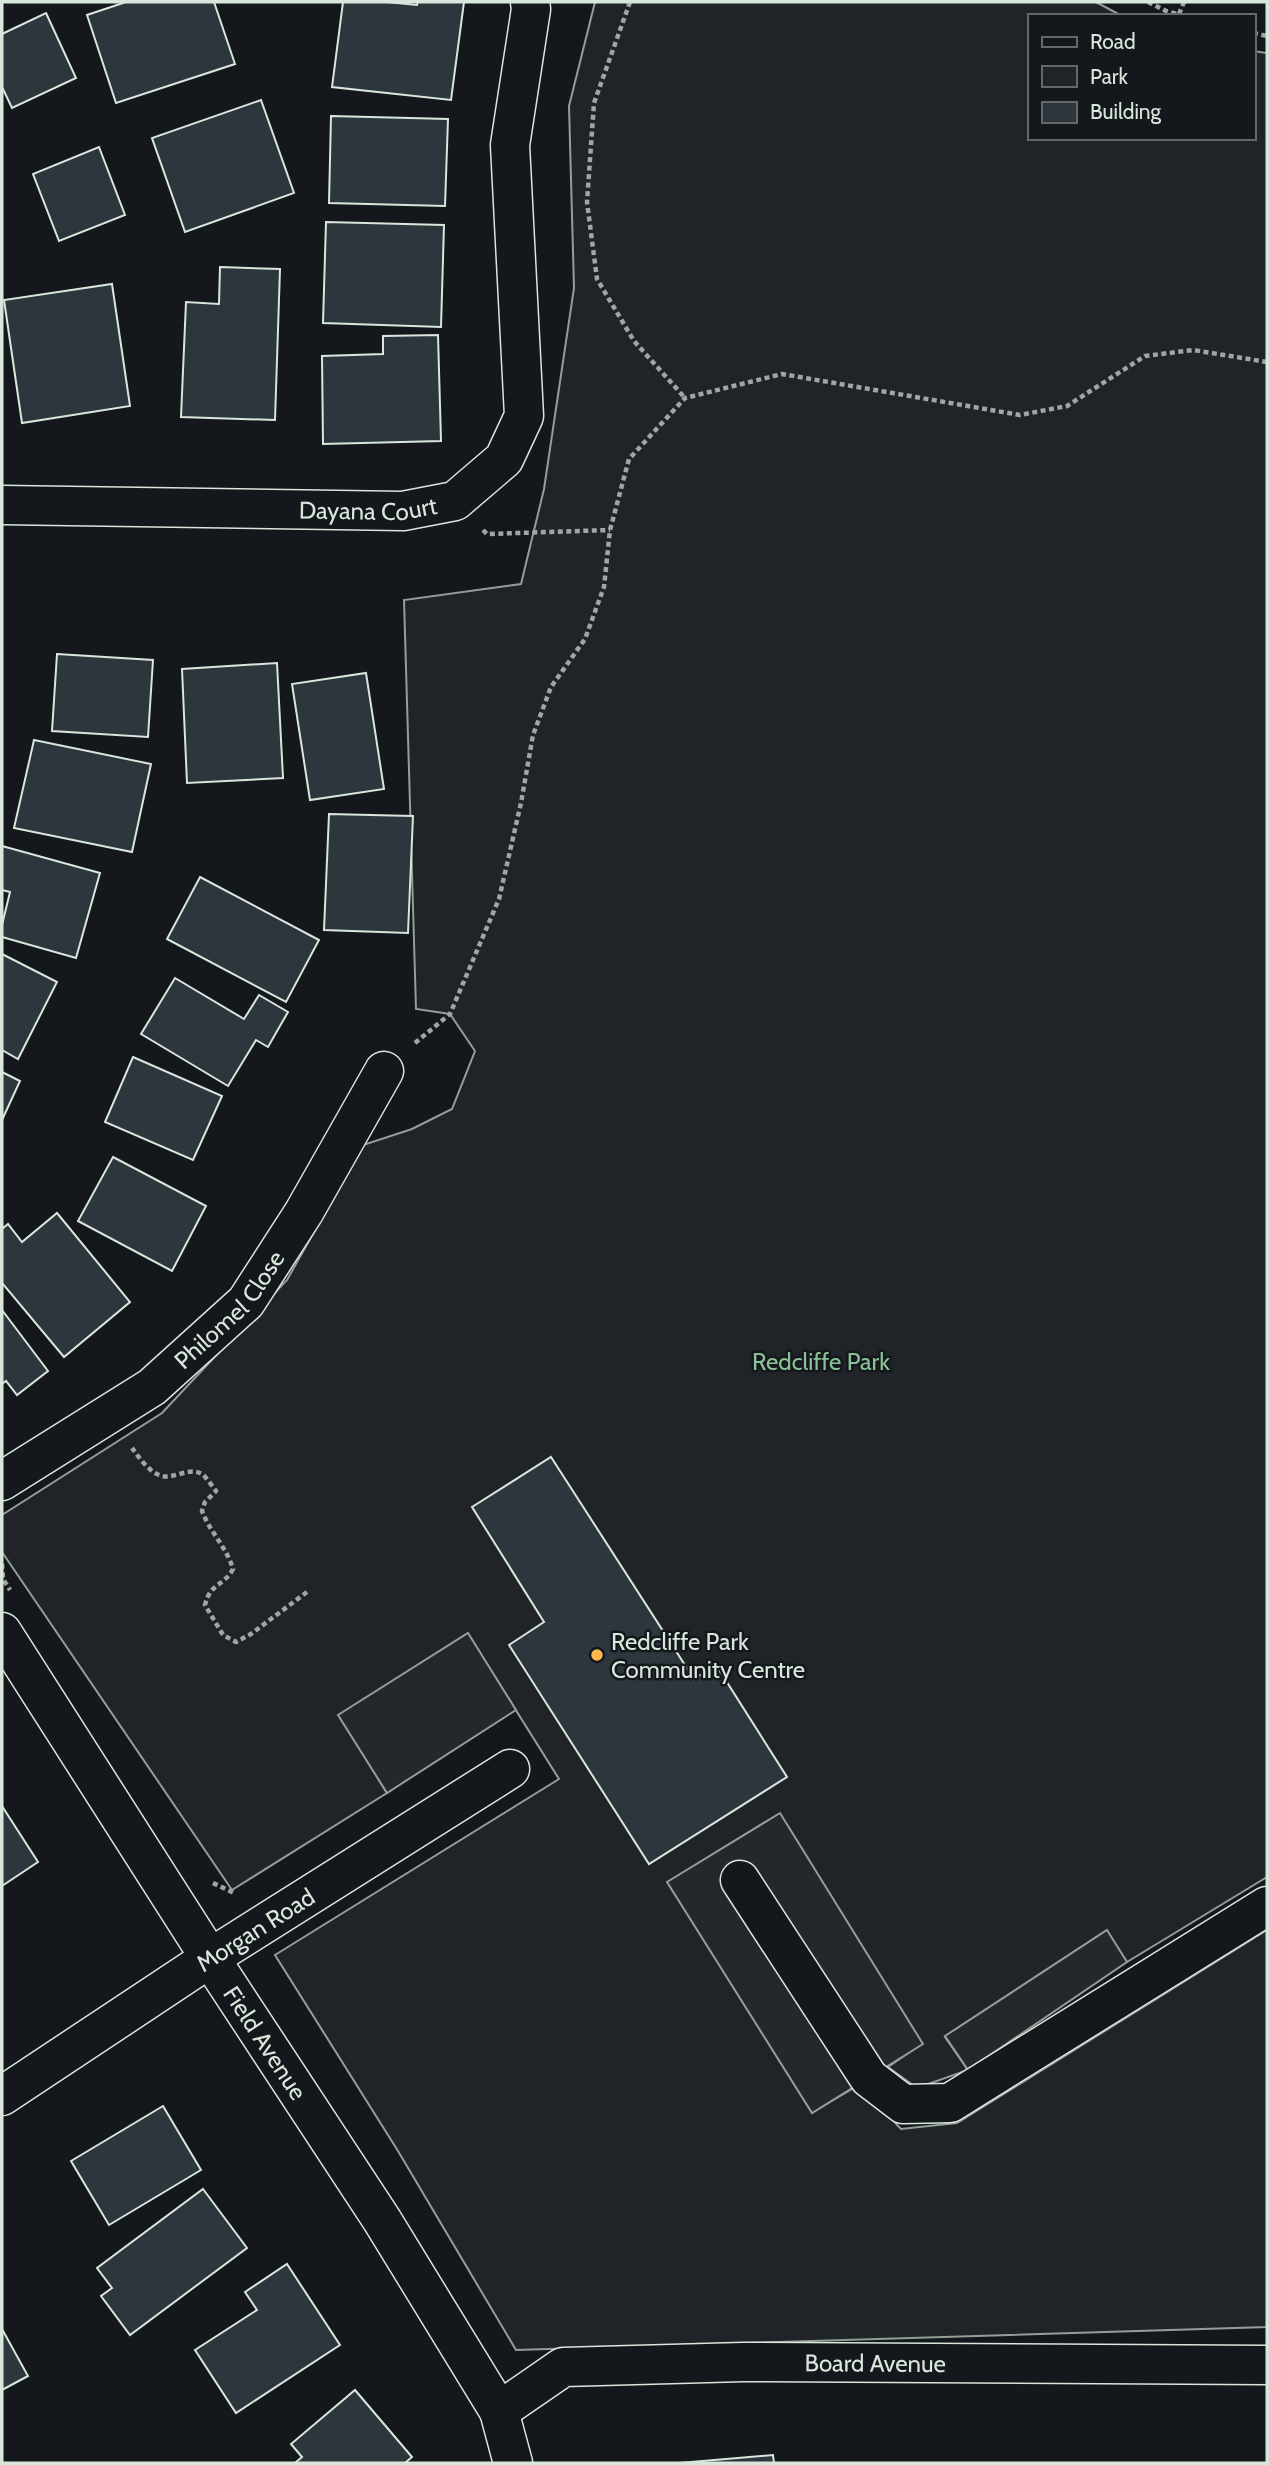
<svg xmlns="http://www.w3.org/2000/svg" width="1269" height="2465" font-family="Cabin,sans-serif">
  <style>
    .green { fill: #202428; stroke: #939e99; stroke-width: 2 }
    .parking { fill: #24282b; stroke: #939e99; stroke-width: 2 }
    .building { fill: #2c363c; stroke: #d8e6dc; stroke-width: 2 }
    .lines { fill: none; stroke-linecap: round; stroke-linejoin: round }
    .minor-casing { stroke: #d8e6dc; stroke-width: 41 }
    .path { stroke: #9da8a2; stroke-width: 4.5; stroke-dasharray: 5 3.5; stroke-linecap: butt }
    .minor { stroke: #14181c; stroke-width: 38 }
    .poi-dot { fill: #ffb74d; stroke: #14181c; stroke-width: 2.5 }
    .labels { text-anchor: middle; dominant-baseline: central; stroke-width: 5; stroke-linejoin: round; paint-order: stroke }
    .street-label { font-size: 24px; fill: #d8e6dc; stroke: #14181c }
    .park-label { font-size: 24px; fill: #8ac095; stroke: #14181c }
    .poi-label { font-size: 24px; fill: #d8e6dc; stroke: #14181c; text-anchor: start }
  </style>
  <rect width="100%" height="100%" fill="#14181c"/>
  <!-- green -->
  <path class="green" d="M 595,2 L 1096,2 L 1122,16 L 1029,16 L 1029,138 L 1253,138 L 1253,51 L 1267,53 L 1267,1877 L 1127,1962 L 1106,1931 L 945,2037 L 968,2070 L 917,2088 L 888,2067 L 923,2043 L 811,2113 L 859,2085 L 901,2129 L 957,2123 L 1267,1930 L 1267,2327 L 516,2350 L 398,2151 L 275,1955 L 559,1779 L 468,1634 L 339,1715 L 387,1793 L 232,1890 L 2,1552 L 2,1515 L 162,1413 L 287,1280 L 363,1145 L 412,1129 L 452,1109 L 475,1051 L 450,1014 L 416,1009 L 404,600 L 521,584 L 544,489 L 574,288 L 569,106 Z"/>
  <!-- parking -->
  <g class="parking">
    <path d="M 468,1633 L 516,1710 L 387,1793 L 338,1715 Z"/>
    <path d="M 780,1813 L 923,2044 L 812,2113 L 667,1882 Z"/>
    <path d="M 1107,1930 L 1127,1962 L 968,2070 L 945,2036 Z"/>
  </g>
  <!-- building -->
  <g class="building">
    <path d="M 126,2 L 214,2 L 235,64 L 116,103 L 87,15 Z"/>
    <path d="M 343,2 L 386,2 L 417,5 L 418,2 L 464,2 L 451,100 L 332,87 Z"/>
    <path d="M 46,13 L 76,78 L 12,108 L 2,87 L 2,34 Z"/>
    <path d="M 261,100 L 294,193 L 185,232 L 152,138 Z"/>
    <path d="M 331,116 L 448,119 L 445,206 L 329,203 Z"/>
    <path d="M 99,147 L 125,215 L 59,241 L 33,174 Z"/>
    <path d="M 326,222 L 444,225 L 441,327 L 323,323 Z"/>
    <path d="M 220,267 L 280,269 L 275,420 L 181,417 L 186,302 L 219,304 Z"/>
    <path d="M 112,284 L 130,406 L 22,423 L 4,300 Z"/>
    <path d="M 438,335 L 441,441 L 323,444 L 322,356 L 383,354 L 383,336 Z"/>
    <path d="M 57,654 L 153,660 L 148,737 L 52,731 Z"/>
    <path d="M 277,663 L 283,778 L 187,783 L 182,669 Z"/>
    <path d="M 366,673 L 384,789 L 310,800 L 292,684 Z"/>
    <path d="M 34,740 L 151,764 L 132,852 L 14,828 Z"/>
    <path d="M 329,814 L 413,816 L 408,933 L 324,930 Z"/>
    <path d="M 2,846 L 100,873 L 76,958 L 2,937 L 2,925 L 10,892 L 2,890 Z"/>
    <path d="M 200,877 L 319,940 L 286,1002 L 167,939 Z"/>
    <path d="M 2,954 L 57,982 L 18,1059 L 2,1050 Z"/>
    <path d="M 175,978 L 244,1019 L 259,995 L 288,1012 L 268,1047 L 256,1040 L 228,1086 L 141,1034 Z"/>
    <path d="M 133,1057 L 222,1096 L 193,1160 L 105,1122 Z"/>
    <path d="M 2,1072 L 20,1081 L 2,1120 Z"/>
    <path d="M 113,1157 L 206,1206 L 172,1271 L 78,1221 Z"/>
    <path d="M 57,1213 L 130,1302 L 64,1357 L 2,1283 L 2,1229 L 8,1224 L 22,1242 Z"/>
    <path d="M 2,1310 L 48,1371 L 17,1395 L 6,1381 L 2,1384 Z"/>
    <path d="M 551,1457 L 694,1679 L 716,1665 L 787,1777 L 649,1864 L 509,1645 L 544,1622 L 472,1507 Z"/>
    <path d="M 2,1806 L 38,1862 L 2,1886 Z"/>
    <path d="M 163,2106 L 201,2170 L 109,2225 L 71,2161 Z"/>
    <path d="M 203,2189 L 247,2248 L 130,2335 L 101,2296 L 112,2288 L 97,2268 Z"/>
    <path d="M 287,2264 L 340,2345 L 236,2413 L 195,2350 L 257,2310 L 245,2292 Z"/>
    <path d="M 2,2329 L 28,2376 L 2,2390 Z"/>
    <path d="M 355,2390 L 412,2457 L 405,2463 L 295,2463 L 302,2457 L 291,2444 Z"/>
    <path d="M 773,2455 L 774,2463 L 679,2463 Z"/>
  </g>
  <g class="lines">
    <defs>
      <g id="minor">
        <path id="s1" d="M 2,505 L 403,511 L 455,501 L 504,459 L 524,416 L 510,145 L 531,9 L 530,2"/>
        <path id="s2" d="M 2,1481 L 152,1387 L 246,1302 L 304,1212 L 384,1071"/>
        <path id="s3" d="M 2,1632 L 210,1958 L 382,2220 L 499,2411 L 513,2463"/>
        <path d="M 740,1880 L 869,2078 L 903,2104 L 950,2103 L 1267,1906"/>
        <path id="s4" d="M 2,2096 L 210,1958 L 510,1769"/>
        <path id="s5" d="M 499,2411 L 563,2367 L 743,2362 L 1267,2365"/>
      </g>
    </defs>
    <!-- minor casing -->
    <use href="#minor" class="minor-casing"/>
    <!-- path -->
    <g class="path">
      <path d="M 630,2 L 594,103 L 587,202 L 597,279 L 634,341 L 685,398"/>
      <path d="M 1148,2 L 1166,11 L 1185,16"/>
      <path d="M 1179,14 L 1184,2"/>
      <path d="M 1253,33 L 1267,36"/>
      <path d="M 483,530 L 487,534 L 610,530"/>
      <path d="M 415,1043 L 450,1014 L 499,899 L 521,803 L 533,735 L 551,687 L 585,639 L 604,587 L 610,530 L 629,459 L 685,398 L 782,374 L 1020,415 L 1067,406 L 1145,356 L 1193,350 L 1267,362"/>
      <path d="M 132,1448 C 139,1457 147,1470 159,1475 C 172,1481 189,1466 202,1474 C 207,1478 212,1486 216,1491 L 205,1502 L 202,1511 C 210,1532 227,1548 233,1569 C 224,1586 210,1583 205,1605 L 223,1635 L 236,1642 L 251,1634 L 307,1592"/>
      <path d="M 2,1564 L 3,1579 L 10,1590"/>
      <path d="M 213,1883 L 234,1893"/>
    </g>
    <!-- minor -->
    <use href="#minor" class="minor"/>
  </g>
  <!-- markers -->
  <circle class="poi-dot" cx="597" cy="1655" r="7"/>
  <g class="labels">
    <!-- street labels -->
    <g class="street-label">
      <text stroke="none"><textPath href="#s1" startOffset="366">Dayana Court</textPath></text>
      <text stroke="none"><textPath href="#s2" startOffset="287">Philomel Close</textPath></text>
      <text stroke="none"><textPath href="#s4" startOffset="303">Morgan Road</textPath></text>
      <text stroke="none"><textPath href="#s3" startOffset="488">Field Avenue</textPath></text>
      <text stroke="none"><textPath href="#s5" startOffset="390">Board Avenue</textPath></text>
    </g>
    <!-- park labels -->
    <g class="park-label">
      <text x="821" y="1361">Redcliffe Park</text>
    </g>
    <!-- poi labels -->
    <g class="poi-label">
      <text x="611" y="1641">Redcliffe Park<tspan x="611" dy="28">Community Centre</tspan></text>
    </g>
  </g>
  <!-- border -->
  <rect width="1269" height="2465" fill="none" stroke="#d8e6dc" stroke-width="7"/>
  <!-- legend -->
  <rect x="1028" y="14" width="228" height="126" fill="#14181c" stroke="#626a69" stroke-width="2"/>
  <rect x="1042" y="37" width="35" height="10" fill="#14181c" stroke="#626a69" stroke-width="2"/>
  <text x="1090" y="49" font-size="21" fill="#d8e6dc">Road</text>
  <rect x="1042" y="66" width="35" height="21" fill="#202428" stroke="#626a69" stroke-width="2"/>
  <text x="1090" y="84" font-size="21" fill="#d8e6dc">Park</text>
  <rect x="1042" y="102" width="35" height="21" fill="#2c363c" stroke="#626a69" stroke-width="2"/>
  <text x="1090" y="119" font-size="21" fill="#d8e6dc">Building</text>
</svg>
